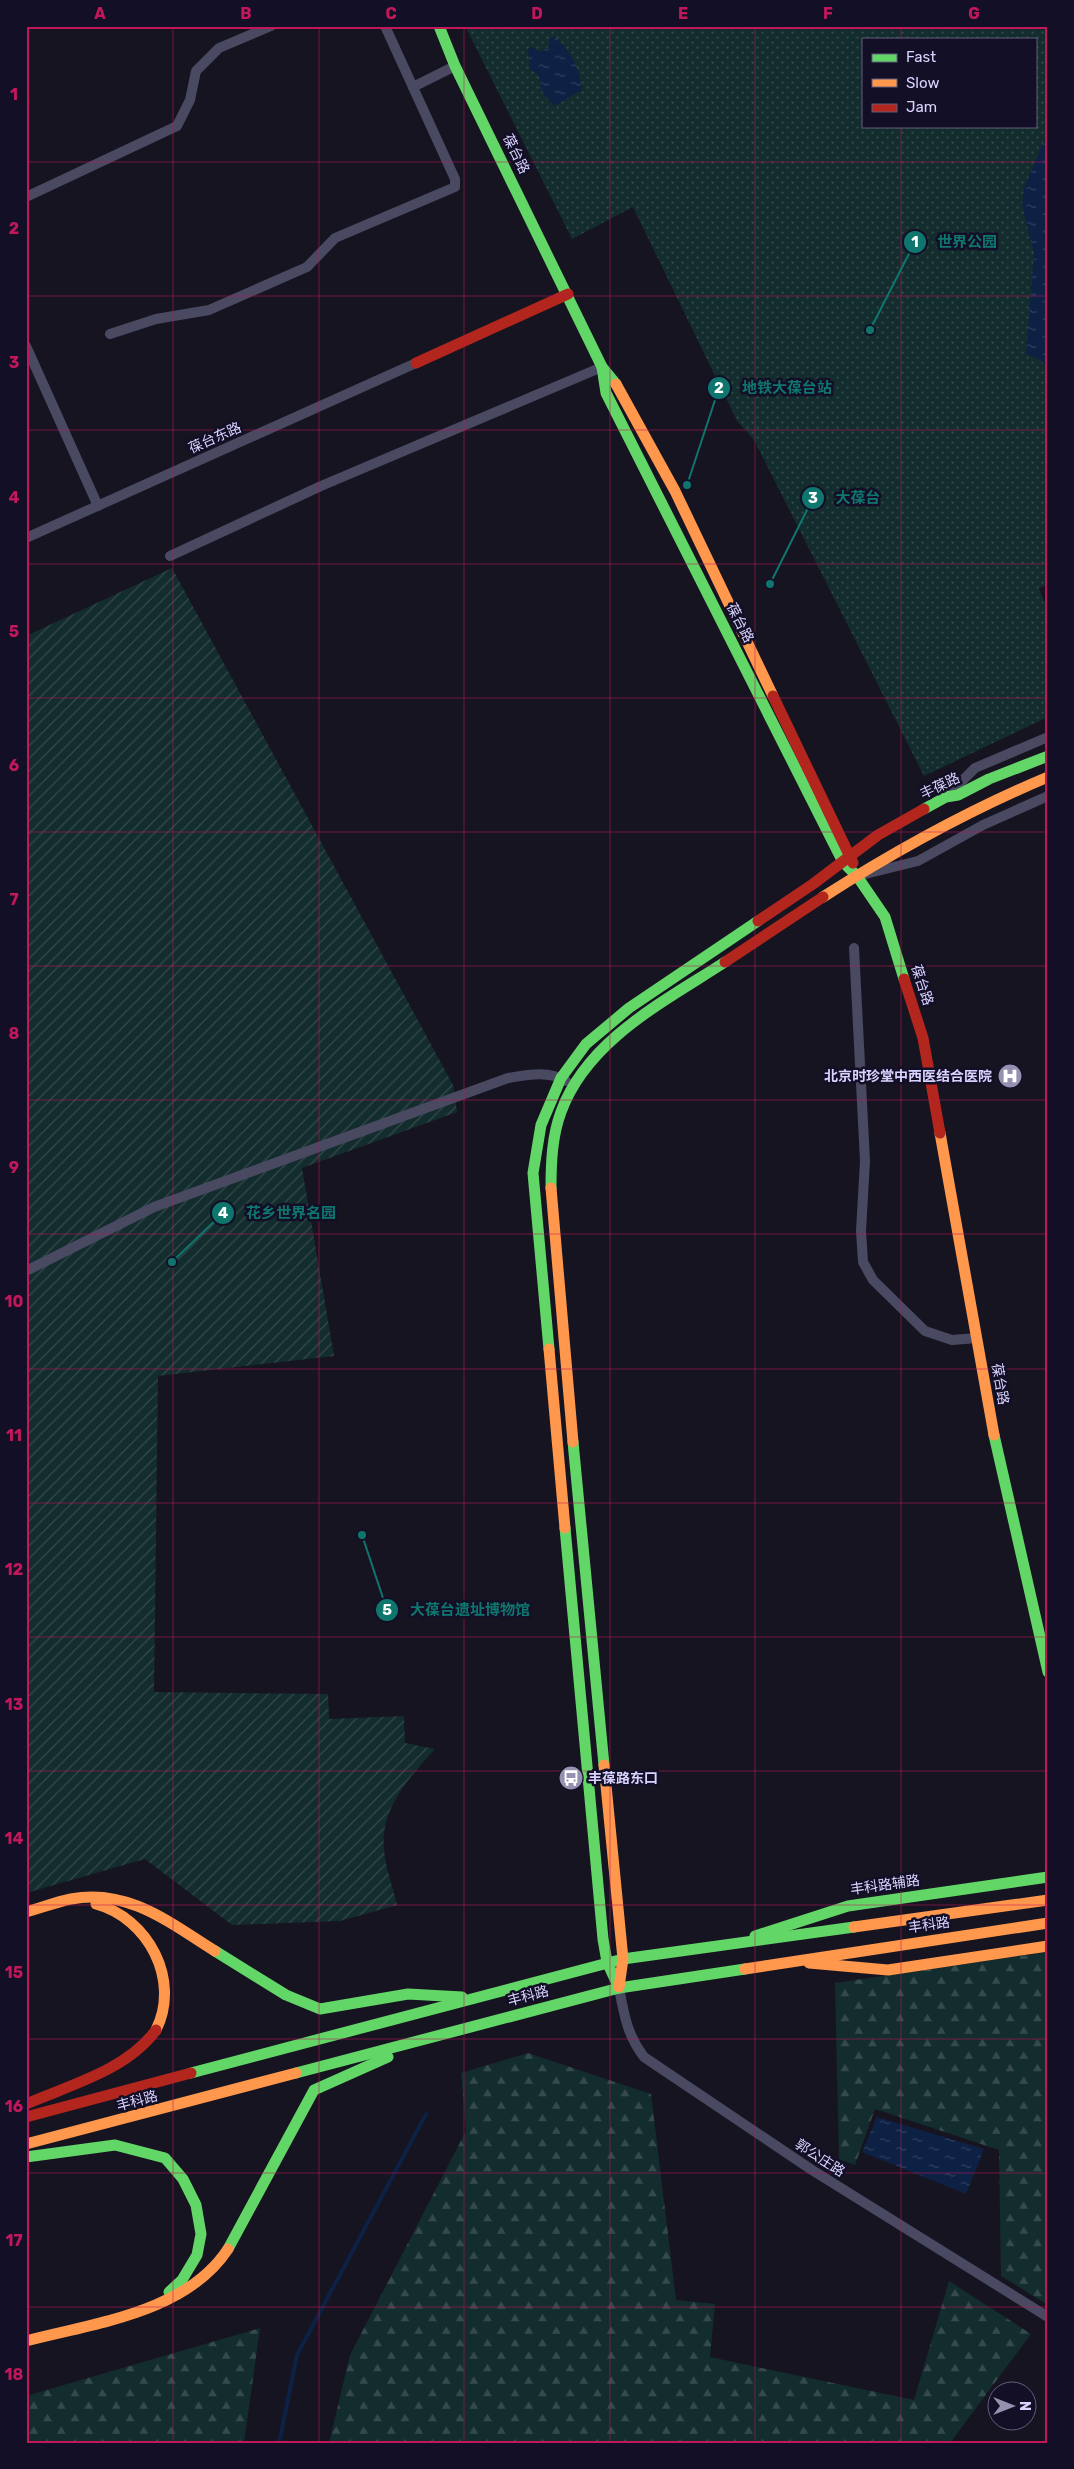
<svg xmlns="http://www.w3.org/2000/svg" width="1074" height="2469" font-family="Rubik,'Noto Sans SC',sans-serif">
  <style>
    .forest { fill: url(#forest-firs) }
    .park { fill: url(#park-dots); fill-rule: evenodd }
    .garden { fill: url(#garden-furrows) }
    .water { fill: url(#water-ripples) }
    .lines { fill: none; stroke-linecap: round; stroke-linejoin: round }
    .stream { stroke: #0d2144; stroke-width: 4 }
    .street { stroke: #4a4962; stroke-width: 10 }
    .fast { stroke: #63d668; stroke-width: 11 }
    .slow { stroke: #ff974d; stroke-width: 11 }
    .jam { stroke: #b3261e; stroke-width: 11 }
    .grid { fill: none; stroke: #c2185b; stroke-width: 1; stroke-opacity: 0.55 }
    .labels { text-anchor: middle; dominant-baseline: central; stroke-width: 5; stroke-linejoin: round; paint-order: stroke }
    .street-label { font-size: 14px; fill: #d9d4ff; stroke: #130f26 }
    .poi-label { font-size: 14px; font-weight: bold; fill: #d9d4ff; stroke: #130f26; text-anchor: end }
    .leader { fill: none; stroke: #0f766e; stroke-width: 2 }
    .callout-dot { fill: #0f766e; stroke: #130f26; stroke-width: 2 }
    .mark-label { font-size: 15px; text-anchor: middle; font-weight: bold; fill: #fff }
    .callout-label { font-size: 15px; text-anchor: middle; font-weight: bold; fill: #0f766e; stroke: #130f26; stroke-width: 5; stroke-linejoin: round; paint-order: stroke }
    .neatline { fill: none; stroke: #c2185b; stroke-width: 2 }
    .grid-label { font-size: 16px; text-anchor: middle; font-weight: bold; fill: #c2185b }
  </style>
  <defs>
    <pattern id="forest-firs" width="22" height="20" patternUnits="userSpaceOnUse" patternTransform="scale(1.25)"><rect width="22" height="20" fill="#132c2d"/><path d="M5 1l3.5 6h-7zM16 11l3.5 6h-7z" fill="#354a4c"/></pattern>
    <pattern id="park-dots" width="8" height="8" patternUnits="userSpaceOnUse" patternTransform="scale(1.25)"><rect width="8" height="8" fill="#132c2d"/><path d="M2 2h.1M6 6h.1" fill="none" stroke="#354a4c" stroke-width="1.8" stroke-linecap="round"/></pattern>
    <pattern id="garden-furrows" width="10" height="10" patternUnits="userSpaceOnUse" patternTransform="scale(1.25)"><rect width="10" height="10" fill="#132c2d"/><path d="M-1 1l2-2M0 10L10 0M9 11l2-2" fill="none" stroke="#354a4c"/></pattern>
    <pattern id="water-ripples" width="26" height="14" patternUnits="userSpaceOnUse" patternTransform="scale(1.25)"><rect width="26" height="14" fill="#0d2144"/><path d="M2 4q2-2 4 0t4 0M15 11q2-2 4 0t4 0" fill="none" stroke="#304060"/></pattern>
  </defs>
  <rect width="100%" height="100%" fill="#161421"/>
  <!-- forest -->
  <g class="forest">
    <path d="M 1048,1952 L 1048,2305 L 1001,2276 L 999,2150 L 875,2109 L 855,2165 L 839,2159 L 835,1983 Z"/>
    <path d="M 528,2053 L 651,2094 L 676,2300 L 715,2304 L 710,2357 L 914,2400 L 949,2281 L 1031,2334 L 950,2443 L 329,2443 L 350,2355 L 466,2131 L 461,2073 Z"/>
    <path d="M 260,2328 L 244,2443 L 26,2443 L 26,2396 Z"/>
  </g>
  <!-- park -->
  <path class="park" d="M 465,26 L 1048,26 L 1048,585 L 1039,588 L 1048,611 L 1048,717 L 924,776 L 754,440 L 737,421 L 633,207 L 572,239 ZM 863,39 L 1035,39 L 1035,126 L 863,126 Z"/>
  <!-- garden -->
  <path class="garden" d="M 172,568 L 453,1085 L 457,1112 L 302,1168 L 334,1356 L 158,1376 L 154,1692 L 328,1694 L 329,1719 L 404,1716 L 405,1743 L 435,1749 C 410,1777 380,1808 384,1849 C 385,1867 393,1887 397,1905 L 340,1921 L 232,1925 L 145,1859 L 26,1893 L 26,636 Z"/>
  <!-- water -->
  <g class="water">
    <path d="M 554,36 C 571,52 579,66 582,90 L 554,106 L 543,93 L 539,75 L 530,69 L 528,49 L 532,47 L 540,52 L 549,47 L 550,39 Z"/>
    <path d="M 1048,137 L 1048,371 L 1041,360 L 1026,354 L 1034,253 L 1022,205 L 1024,188 L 1044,141 Z"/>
    <path d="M 877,2117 L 984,2149 L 966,2194 L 862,2152 Z"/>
  </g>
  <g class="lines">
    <!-- stream -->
    <path class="stream" d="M 279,2443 L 297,2355 L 426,2114"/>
    <!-- street -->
    <g class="street">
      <path d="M 413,87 L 455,66"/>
      <path d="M 26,197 L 177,126 L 190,100 L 196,71 L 219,48 L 271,26"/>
      <path d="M 110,334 L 156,319 L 209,310 L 307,267 L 335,238 L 455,187 L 455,179 L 385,26"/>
      <path d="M 26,346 L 98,506"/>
      <path d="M 26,538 L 416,363"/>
      <path d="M 170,556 L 321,486 L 602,367"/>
      <path d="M 946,797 L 975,768 L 1048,737"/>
      <path d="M 865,874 L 918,861 L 983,825 L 1048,796"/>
      <path d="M 854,948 L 865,1161 L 861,1231 L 863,1262 L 873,1280 L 925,1331 L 952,1340 L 977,1338"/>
      <path d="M 26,1271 L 154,1207 L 508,1078 C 526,1075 549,1070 566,1081"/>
      <path d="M 619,1988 C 624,2014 627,2035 644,2057 L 812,2170 L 1048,2317"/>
    </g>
    <!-- fast -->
    <g class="fast">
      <path d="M 439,26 L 455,66 L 602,367 L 616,384"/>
      <path d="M 602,367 L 606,393 L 843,862 L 857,876 L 885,917 L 904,979"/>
      <path d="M 924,809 L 946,797 L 958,795 L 989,779 L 1048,756"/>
      <path d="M 551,1188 C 551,1163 552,1136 561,1112 C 587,1040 665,1001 725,962"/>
      <path d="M 549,1349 L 533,1173 L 541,1125 L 561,1078 L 586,1044 L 629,1008 L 758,921"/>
      <path d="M 994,1435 L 1048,1672"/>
      <path d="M 573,1442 L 604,1765"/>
      <path d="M 565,1528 L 603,1939 L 607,1962 L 619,1988"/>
      <path d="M 755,1936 L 848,1906 L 1048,1877"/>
      <path d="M 215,1951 L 286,1995 L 320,2009 L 408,1994 L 462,1997"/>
      <path d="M 191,2073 L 623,1959 L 854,1927"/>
      <path d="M 296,2073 L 619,1988 L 745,1969"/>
      <path d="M 26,2157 L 115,2145 L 165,2158 L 183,2179 L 196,2205 L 201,2234 L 197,2255 L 182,2280 L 169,2292"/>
      <path d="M 228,2249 L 314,2090 L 388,2057"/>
    </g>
    <!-- slow -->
    <g class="slow">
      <path d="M 616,384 L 675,491 L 773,696"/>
      <path d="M 823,897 C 895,851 969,810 1048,777"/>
      <path d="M 940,1133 L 994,1435"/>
      <path d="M 551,1188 L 573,1442"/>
      <path d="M 549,1349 L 565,1528"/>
      <path d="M 604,1765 L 623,1959 L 619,1987"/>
      <path d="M 96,1904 C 148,1918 181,1980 156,2030"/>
      <path d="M 26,1912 C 41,1908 56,1902 71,1899 C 128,1888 170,1923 215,1951"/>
      <path d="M 854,1927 L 1048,1900"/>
      <path d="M 809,1963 L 888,1970 L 1048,1946"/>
      <path d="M 745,1969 L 1048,1923"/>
      <path d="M 26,2144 L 296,2073"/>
      <path d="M 26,2341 C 94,2323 186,2313 228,2249"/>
    </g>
    <!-- jam -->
    <g class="jam">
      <path d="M 416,363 L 568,294"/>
      <path d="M 773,696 L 853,863"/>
      <path d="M 758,921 L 813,884 L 878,835 L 924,809"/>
      <path d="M 725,962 L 823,897"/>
      <path d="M 904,979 L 923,1038 L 940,1133"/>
      <path d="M 26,2104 C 70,2085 127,2070 156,2030"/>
      <path d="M 26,2117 L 191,2073"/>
    </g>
  </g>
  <!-- grid -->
  <path class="grid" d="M 173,26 L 173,2443M 319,26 L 319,2443M 464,26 L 464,2443M 610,26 L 610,2443M 755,26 L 755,2443M 901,26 L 901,39M 901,126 L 901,2443M 26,162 L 1048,162M 26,296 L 1048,296M 26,430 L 1048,430M 26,564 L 1048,564M 26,698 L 1048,698M 26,832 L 1048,832M 26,966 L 1048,966M 26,1100 L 1048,1100M 26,1234 L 1048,1234M 26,1369 L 1048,1369M 26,1503 L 1048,1503M 26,1637 L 1048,1637M 26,1771 L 1048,1771M 26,1905 L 1048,1905M 26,2039 L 1048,2039M 26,2173 L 1048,2173M 26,2307 L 1048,2307"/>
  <!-- icons -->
  <defs>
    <symbol id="hospital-disc" viewBox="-11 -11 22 22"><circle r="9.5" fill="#9591b1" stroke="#130f26"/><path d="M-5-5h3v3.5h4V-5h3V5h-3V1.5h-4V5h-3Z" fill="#fff"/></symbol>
    <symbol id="bus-disc" viewBox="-11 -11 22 22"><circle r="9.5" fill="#9591b1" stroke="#130f26"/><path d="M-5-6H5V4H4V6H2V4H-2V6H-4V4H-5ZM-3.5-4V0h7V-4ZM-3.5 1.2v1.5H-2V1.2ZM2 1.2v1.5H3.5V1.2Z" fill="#fff"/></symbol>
  </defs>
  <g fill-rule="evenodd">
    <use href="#hospital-disc" x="996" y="1062" width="28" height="28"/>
    <use href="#bus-disc" x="557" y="1764" width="28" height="28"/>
  </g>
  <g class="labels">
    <!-- street labels -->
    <g class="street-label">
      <text transform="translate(516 154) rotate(64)">葆台路</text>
      <text transform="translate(215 438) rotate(-24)">葆台东路</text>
      <text transform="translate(740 623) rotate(63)">葆台路</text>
      <text transform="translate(940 786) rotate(-25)">丰葆路</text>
      <text transform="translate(922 985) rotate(72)">葆台路</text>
      <text transform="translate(1000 1384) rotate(80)">葆台路</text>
      <text transform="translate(885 1885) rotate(-8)">丰科路辅路</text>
      <text transform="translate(929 1925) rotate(-8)">丰科路</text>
      <text transform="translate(528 1996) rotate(-15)">丰科路</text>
      <text transform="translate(137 2101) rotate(-15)">丰科路</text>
      <text transform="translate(820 2158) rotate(33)">郭公庄路</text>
    </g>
    <!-- poi labels -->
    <g class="poi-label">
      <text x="992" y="1076">北京时珍堂中西医结合医院</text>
      <text x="588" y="1778" text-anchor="start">丰葆路东口</text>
    </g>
  </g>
  <!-- callouts -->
  <path class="leader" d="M870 330L915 242M687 485L719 388M770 584L813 498M172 1262L223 1213M362 1535L387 1610"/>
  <g class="callout-dot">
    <circle cx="870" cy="330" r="5"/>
    <circle cx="687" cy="485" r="5"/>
    <circle cx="770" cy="584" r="5"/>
    <circle cx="172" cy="1262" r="5"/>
    <circle cx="362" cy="1535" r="5"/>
    <circle cx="915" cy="242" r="12"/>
    <circle cx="719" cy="388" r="12"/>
    <circle cx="813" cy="498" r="12"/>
    <circle cx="223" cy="1213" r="12"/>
    <circle cx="387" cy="1610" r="12"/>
  </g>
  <g class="mark-label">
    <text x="915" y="247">1</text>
    <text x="719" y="393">2</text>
    <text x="813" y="503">3</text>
    <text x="223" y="1218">4</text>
    <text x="387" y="1615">5</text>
  </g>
  <g class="callout-label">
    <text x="967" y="247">世界公园</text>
    <text x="787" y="393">地铁大葆台站</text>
    <text x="858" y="503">大葆台</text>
    <text x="291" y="1218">花乡世界名园</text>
    <text x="470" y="1615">大葆台遗址博物馆</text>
  </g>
  <!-- border -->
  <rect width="1074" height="2469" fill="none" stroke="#130f26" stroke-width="55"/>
  <!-- legend -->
  <rect x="862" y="38" width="175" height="90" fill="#130f26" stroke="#625e7d"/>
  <rect x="872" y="54" width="25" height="8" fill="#63d668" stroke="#625e7d"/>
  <text x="906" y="62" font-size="15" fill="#d9d4ff">Fast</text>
  <rect x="872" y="79" width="25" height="8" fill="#ff974d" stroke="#625e7d"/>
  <text x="906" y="88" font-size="15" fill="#d9d4ff">Slow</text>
  <rect x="872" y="104" width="25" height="8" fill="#b3261e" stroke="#625e7d"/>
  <text x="906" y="112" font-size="15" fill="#d9d4ff">Jam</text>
  <!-- north arrow -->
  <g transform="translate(1012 2406) rotate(90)"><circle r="24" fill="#130f26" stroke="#625e7d"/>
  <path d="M0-4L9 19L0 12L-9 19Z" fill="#9591b1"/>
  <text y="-8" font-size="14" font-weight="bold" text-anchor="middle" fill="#d9d4ff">N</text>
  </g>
  <rect x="28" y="28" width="1018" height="2414" class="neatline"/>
  <g class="grid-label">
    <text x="100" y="19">A</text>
    <text x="246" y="19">B</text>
    <text x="391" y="19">C</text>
    <text x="537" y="19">D</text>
    <text x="683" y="19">E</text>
    <text x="828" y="19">F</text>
    <text x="974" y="19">G</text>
    <text x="14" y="100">1</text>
    <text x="14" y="234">2</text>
    <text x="14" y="368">3</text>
    <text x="14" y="503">4</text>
    <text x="14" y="637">5</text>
    <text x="14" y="771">6</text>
    <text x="14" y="905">7</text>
    <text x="14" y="1039">8</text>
    <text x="14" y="1173">9</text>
    <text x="14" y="1307">10</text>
    <text x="14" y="1441">11</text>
    <text x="14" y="1575">12</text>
    <text x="14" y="1710">13</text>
    <text x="14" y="1844">14</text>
    <text x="14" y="1978">15</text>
    <text x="14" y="2112">16</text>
    <text x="14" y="2246">17</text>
    <text x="14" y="2380">18</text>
  </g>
</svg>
